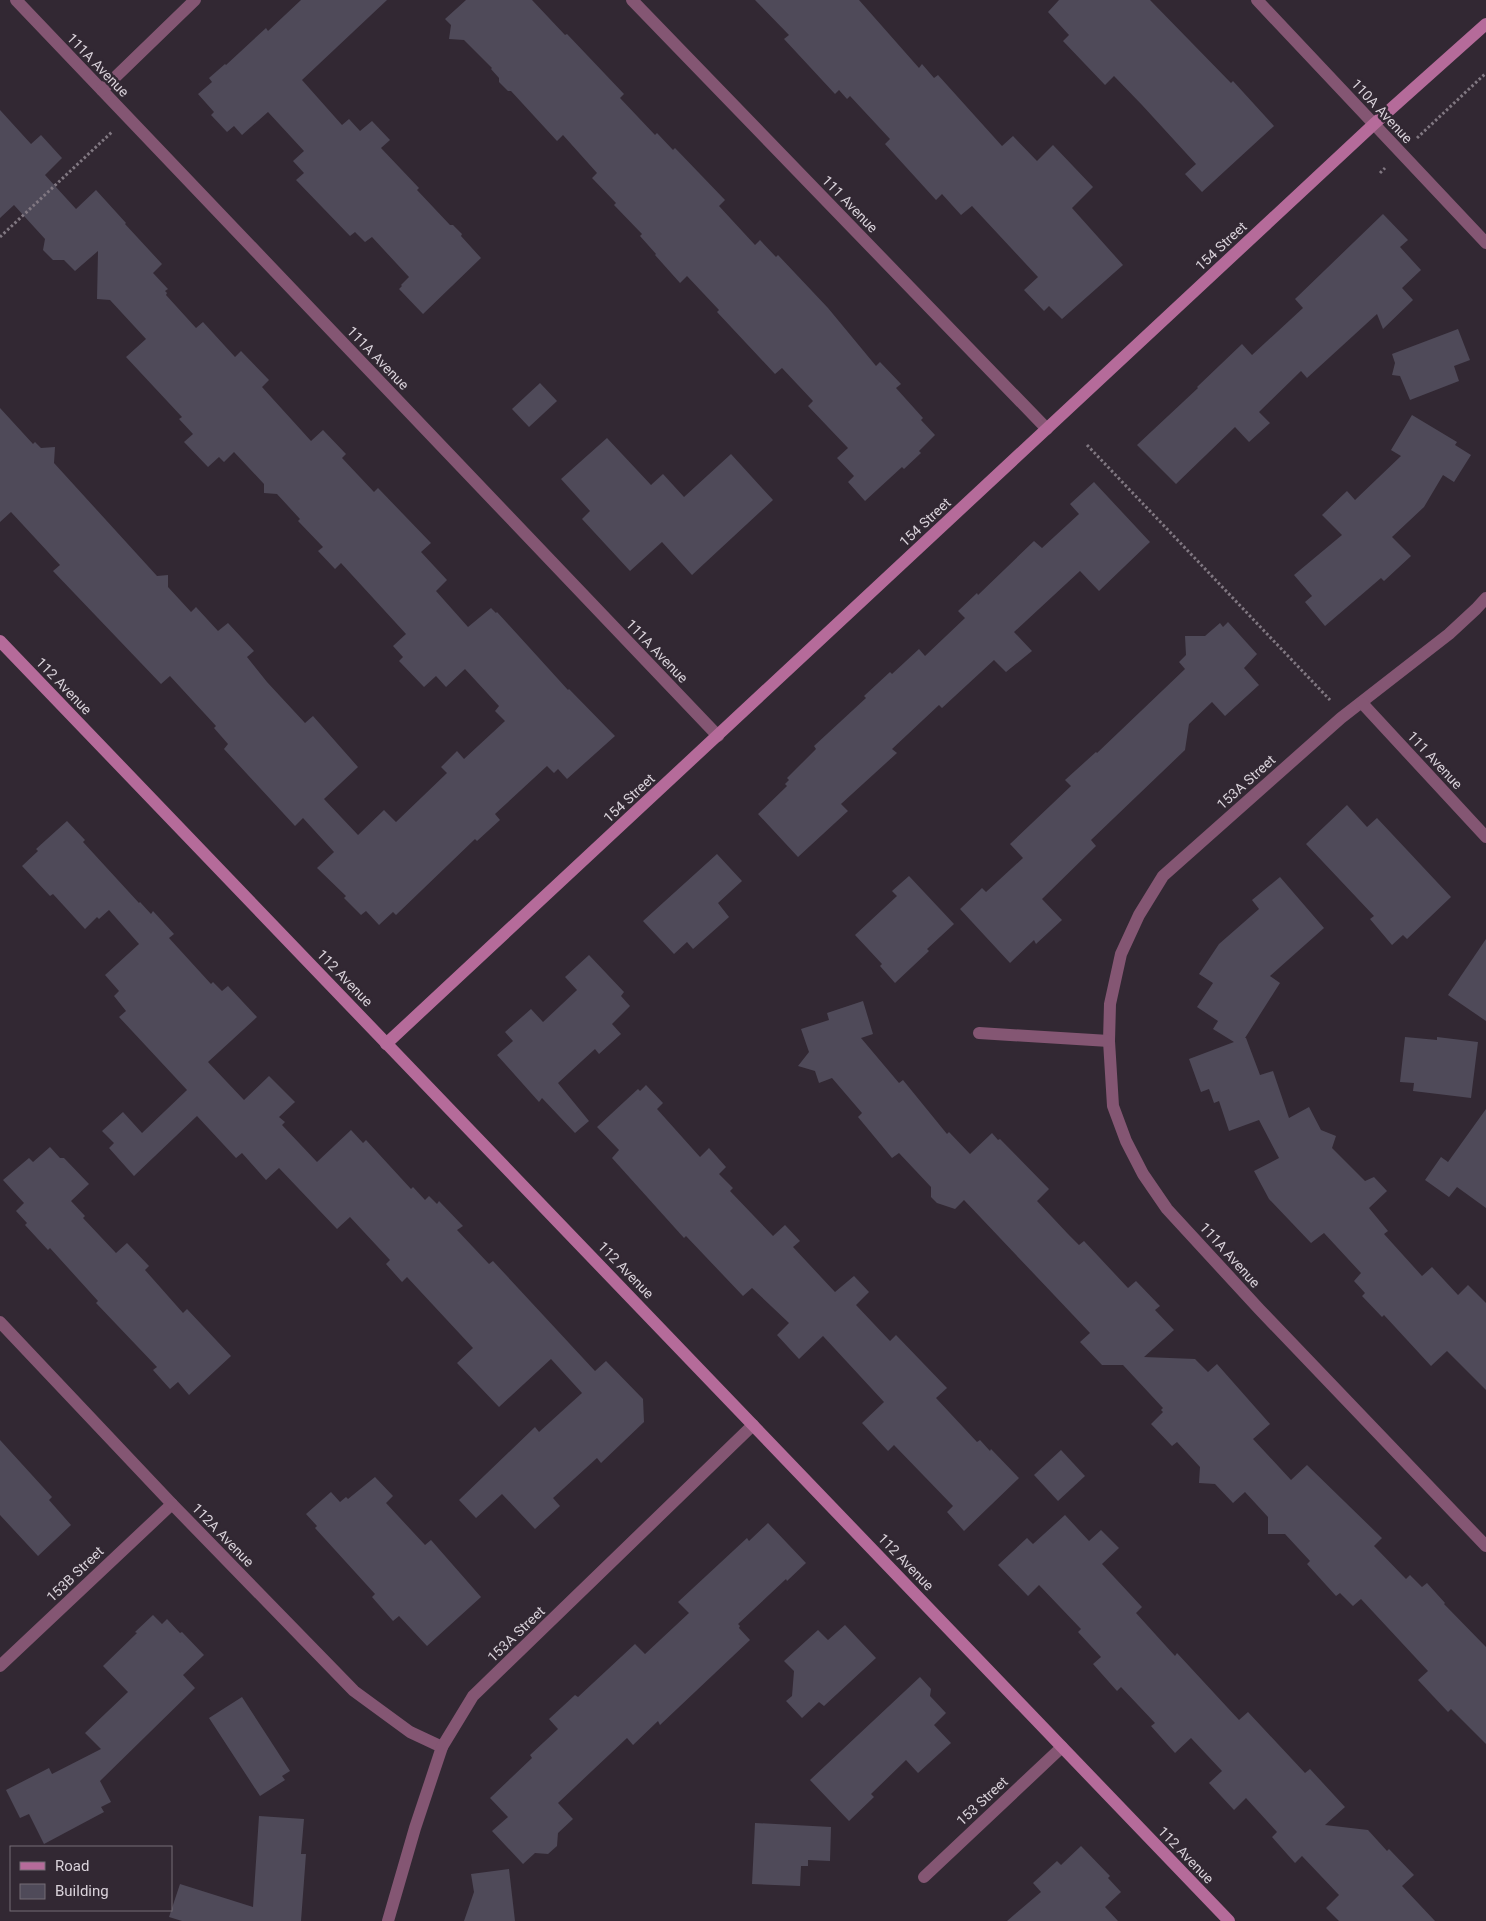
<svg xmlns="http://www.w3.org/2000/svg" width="1486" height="1921" font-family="Roboto,sans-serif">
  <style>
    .building { fill: #4f4a59 }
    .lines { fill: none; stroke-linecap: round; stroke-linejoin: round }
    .path { stroke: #817882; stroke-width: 3; stroke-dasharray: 2.5 2.5; stroke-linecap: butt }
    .street { stroke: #845673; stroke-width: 12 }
    .secondary { stroke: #b56b9a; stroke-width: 12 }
    .labels { text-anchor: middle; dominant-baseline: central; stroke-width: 5; stroke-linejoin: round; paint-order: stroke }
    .street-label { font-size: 14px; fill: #d9d2da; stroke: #322833 }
  </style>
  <rect width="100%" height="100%" fill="#322833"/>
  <!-- building -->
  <g class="building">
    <path d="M 301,0 L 387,0 L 302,80 L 342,125 L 349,119 L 360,131 L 372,121 L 390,140 L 381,148 L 419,188 L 417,190 L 450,225 L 453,225 L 462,234 L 461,236 L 481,258 L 423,314 L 399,289 L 402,286 L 401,285 L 409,277 L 372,237 L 365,242 L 355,232 L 350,236 L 296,180 L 304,173 L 293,161 L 304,151 L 268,112 L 242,135 L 234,126 L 227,132 L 211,115 L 214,112 L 198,94 L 212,82 L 209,78 L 225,64 L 226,65 L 266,28 L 268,31 Z"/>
    <path d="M 466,0 L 532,0 L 565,35 L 567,34 L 624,94 L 620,98 L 655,135 L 657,133 L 673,150 L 675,148 L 725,200 L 719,206 L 755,245 L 760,240 L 776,257 L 778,255 L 828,308 L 876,366 L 880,362 L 901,384 L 896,388 L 923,418 L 921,420 L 935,435 L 919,451 L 921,453 L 904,469 L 902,467 L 865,501 L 848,482 L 854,476 L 837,458 L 848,448 L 808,406 L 813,401 L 782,368 L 775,374 L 717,312 L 719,310 L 687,276 L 680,283 L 655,255 L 656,254 L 640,236 L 642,234 L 614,205 L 616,203 L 592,178 L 597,173 L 563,135 L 557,141 L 511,91 L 508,91 L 499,82 L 499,78 L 491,69 L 492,68 L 464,40 L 449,39 L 451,25 L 445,19 Z"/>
    <path d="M 755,0 L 859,0 L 919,68 L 922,64 L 934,78 L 938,75 L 1002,146 L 1013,136 L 1037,161 L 1053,145 L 1093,187 L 1072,208 L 1123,265 L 1062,319 L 1049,306 L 1044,311 L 1024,290 L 1038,277 L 972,206 L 961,215 L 942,194 L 936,200 L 885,144 L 890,139 L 850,96 L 847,99 L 839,90 L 835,94 L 784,39 L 789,35 Z"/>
    <path d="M 1059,0 L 1150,0 L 1231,83 L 1233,81 L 1274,126 L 1202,192 L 1185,174 L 1196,164 L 1142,105 L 1114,76 L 1105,85 L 1063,41 L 1069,35 L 1048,12 Z"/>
    <path d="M 0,110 L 31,144 L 41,135 L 62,158 L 45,175 L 76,209 L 96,190 L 126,223 L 125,224 L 162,264 L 153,273 L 168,289 L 165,291 L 167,293 L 166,295 L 196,328 L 203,322 L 235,357 L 241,351 L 269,380 L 262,387 L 311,441 L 323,430 L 346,454 L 342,458 L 374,492 L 378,488 L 431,543 L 421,552 L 447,580 L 436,591 L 468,627 L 491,608 L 496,613 L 497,612 L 568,690 L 569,689 L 615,736 L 567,779 L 558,769 L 554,773 L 547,766 L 495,814 L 500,820 L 477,841 L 475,839 L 396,915 L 393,912 L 379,925 L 366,911 L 361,915 L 344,898 L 346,896 L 317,868 L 334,852 L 303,818 L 295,826 L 224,749 L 228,744 L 214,728 L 216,726 L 170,676 L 161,684 L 53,571 L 60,565 L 11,512 L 0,522 L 0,408 L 33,444 L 35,442 L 41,448 L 55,447 L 54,463 L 157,576 L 168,575 L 168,587 L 191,612 L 196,607 L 218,631 L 228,623 L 254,651 L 247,657 L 267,682 L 305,723 L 313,716 L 358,767 L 324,799 L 358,835 L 384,810 L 396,822 L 447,773 L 441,767 L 457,751 L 464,759 L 505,721 L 495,711 L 499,706 L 465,669 L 446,687 L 436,676 L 424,687 L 399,661 L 403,657 L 393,646 L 406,634 L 341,563 L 335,569 L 318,551 L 323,547 L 298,521 L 300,519 L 277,494 L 264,493 L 264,484 L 234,452 L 224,462 L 219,457 L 208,467 L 184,442 L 193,434 L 179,419 L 182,417 L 126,357 L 146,339 L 110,300 L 97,299 L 98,251 L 75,271 L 64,260 L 53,260 L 43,250 L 45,239 L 14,205 L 0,218 Z"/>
    <path d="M 1383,214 L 1408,240 L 1400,247 L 1421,270 L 1402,288 L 1413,300 L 1383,329 L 1377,314 L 1307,378 L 1301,371 L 1259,412 L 1270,423 L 1249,442 L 1235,427 L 1176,484 L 1137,445 L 1198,388 L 1197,387 L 1242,344 L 1252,355 L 1303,308 L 1295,299 Z"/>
    <path d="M 1458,329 L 1470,360 L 1454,366 L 1459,381 L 1410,400 L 1400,376 L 1392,375 L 1395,363 L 1392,354 Z"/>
    <path d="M 540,383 L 557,401 L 529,427 L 512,409 Z"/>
    <path d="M 1412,415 L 1457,442 L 1455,445 L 1471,455 L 1454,482 L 1443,475 L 1424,507 L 1392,537 L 1411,556 L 1384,581 L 1381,578 L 1325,626 L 1305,602 L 1312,596 L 1294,575 L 1342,535 L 1322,515 L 1347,491 L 1355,500 L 1401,456 L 1391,450 Z"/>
    <path d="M 607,438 L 651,485 L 663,474 L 684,497 L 731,454 L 773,500 L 692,575 L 662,542 L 630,571 L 582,519 L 590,511 L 561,479 Z"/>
    <path d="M 1094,482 L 1150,542 L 1099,591 L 1080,571 L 1014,632 L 1032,651 L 1006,672 L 994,660 L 942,708 L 939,705 L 892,749 L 897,753 L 841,804 L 848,811 L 798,857 L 758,814 L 787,786 L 785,784 L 789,780 L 787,778 L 816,749 L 814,746 L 866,698 L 864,696 L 890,672 L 892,674 L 919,649 L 925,656 L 965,618 L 958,611 L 977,593 L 978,595 L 1034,541 L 1042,548 L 1079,514 L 1070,504 Z"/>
    <path d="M 1228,622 L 1257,654 L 1244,668 L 1259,685 L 1225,716 L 1212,702 L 1189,724 L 1185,750 L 1091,840 L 1096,846 L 1042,899 L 1062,920 L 1036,944 L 1034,940 L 1010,963 L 960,909 L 982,888 L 986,892 L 1023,858 L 1010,844 L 1071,786 L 1065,780 L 1096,752 L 1097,753 L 1185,669 L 1179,662 L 1186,655 L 1185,636 L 1205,636 L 1220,623 L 1223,627 Z"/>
    <path d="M 1347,805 L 1367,827 L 1377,818 L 1451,897 L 1407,939 L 1403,935 L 1392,945 L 1370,919 L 1374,916 L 1306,844 Z"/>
    <path d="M 67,821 L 85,840 L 83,842 L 139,903 L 140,902 L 151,914 L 153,911 L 174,934 L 169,938 L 211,984 L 213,982 L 222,991 L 228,986 L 257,1017 L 208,1062 L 244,1100 L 269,1076 L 295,1102 L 279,1117 L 285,1122 L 282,1125 L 317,1162 L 351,1130 L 363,1143 L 366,1140 L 411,1189 L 413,1187 L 425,1200 L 429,1196 L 437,1204 L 439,1201 L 463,1226 L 457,1230 L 489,1264 L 493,1261 L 595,1371 L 606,1361 L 643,1399 L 644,1422 L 601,1463 L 597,1458 L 553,1498 L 560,1506 L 535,1529 L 502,1494 L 476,1518 L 459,1500 L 535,1427 L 539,1432 L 582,1393 L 551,1359 L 499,1407 L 457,1363 L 473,1348 L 407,1277 L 402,1282 L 386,1264 L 390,1260 L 350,1217 L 337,1229 L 279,1168 L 266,1180 L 242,1153 L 236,1158 L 197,1116 L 134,1176 L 109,1148 L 114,1143 L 102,1131 L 123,1112 L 142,1133 L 187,1090 L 119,1017 L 126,1011 L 114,996 L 119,991 L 105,975 L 139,944 L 109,910 L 99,919 L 97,917 L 85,929 L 53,894 L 50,896 L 22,866 L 38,851 L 36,849 Z"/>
    <path d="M 717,854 L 742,881 L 718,903 L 729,917 L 693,949 L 687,942 L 674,954 L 643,921 Z"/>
    <path d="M 909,876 L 954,924 L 927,949 L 929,951 L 895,983 L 880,966 L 882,964 L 855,935 L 897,896 L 892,891 Z"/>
    <path d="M 1280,877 L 1324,928 L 1270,976 L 1280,983 L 1245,1038 L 1246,1038 L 1260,1075 L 1273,1071 L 1289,1118 L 1309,1107 L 1321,1130 L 1336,1136 L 1332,1148 L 1365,1181 L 1374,1177 L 1387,1191 L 1369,1208 L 1388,1231 L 1384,1234 L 1422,1276 L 1432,1267 L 1458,1295 L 1468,1285 L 1486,1303 L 1486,1390 L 1447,1351 L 1431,1366 L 1384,1315 L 1382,1317 L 1362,1296 L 1365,1293 L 1354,1281 L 1361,1273 L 1324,1233 L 1311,1243 L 1269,1199 L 1254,1171 L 1279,1158 L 1259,1120 L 1229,1131 L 1219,1101 L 1214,1103 L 1209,1089 L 1201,1092 L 1189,1059 L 1234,1042 L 1213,1029 L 1218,1021 L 1197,1007 L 1213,983 L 1199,974 L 1219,944 L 1259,909 L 1252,900 Z"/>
    <path d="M 1486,939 L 1486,1021 L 1448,995 Z"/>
    <path d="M 589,955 L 624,992 L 621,996 L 630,1006 L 612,1024 L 621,1034 L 599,1054 L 595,1049 L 558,1083 L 589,1121 L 575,1133 L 542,1098 L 539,1102 L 497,1055 L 513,1041 L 505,1032 L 531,1009 L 543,1022 L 577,990 L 565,977 Z"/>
    <path d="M 863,1001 L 873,1034 L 861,1038 L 899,1083 L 903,1080 L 947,1134 L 949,1132 L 970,1154 L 992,1133 L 998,1140 L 1000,1139 L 1049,1189 L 1037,1201 L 1068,1234 L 1079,1245 L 1084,1241 L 1128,1288 L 1136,1281 L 1160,1306 L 1155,1310 L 1174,1330 L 1144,1357 L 1195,1359 L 1208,1372 L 1217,1364 L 1270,1424 L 1253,1439 L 1291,1480 L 1307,1465 L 1382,1538 L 1374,1546 L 1406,1579 L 1410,1575 L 1422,1587 L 1427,1583 L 1445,1603 L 1444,1604 L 1486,1647 L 1486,1744 L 1451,1709 L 1448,1712 L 1418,1680 L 1428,1671 L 1361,1599 L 1353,1606 L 1340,1593 L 1336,1596 L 1307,1564 L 1310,1561 L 1285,1534 L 1268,1534 L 1268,1517 L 1245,1492 L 1233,1503 L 1215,1484 L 1199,1483 L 1200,1467 L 1177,1442 L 1172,1446 L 1151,1424 L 1163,1412 L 1161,1410 L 1163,1408 L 1123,1365 L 1102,1365 L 1080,1342 L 1090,1333 L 964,1200 L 955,1209 L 937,1203 L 931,1197 L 931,1187 L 899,1153 L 892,1158 L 858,1117 L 862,1113 L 832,1078 L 819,1083 L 815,1071 L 798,1066 L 809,1052 L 801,1029 L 829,1020 L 827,1013 Z"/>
    <path d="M 1405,1037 L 1437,1040 L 1437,1037 L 1478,1042 L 1471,1098 L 1413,1091 L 1414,1083 L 1400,1082 Z"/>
    <path d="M 646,1085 L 663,1103 L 657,1109 L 700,1157 L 709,1148 L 726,1167 L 719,1174 L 733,1188 L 730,1191 L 773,1236 L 785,1225 L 800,1241 L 793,1247 L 835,1292 L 854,1276 L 869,1292 L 856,1305 L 890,1341 L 896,1335 L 947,1388 L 936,1398 L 977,1442 L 980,1440 L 990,1451 L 991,1449 L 1019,1478 L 964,1531 L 947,1512 L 953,1506 L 894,1445 L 888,1451 L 862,1423 L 884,1402 L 823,1336 L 799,1359 L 777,1335 L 789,1323 L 752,1288 L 743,1296 L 686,1236 L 684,1238 L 612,1158 L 619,1150 L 597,1127 L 638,1089 L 640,1091 Z"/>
    <path d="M 1486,1109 L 1486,1208 L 1457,1187 L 1449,1197 L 1425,1180 L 1441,1157 L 1448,1162 Z"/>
    <path d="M 50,1147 L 60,1158 L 64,1158 L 89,1184 L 71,1201 L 85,1216 L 83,1218 L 116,1253 L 127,1243 L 149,1266 L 145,1270 L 183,1313 L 187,1309 L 231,1356 L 189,1395 L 178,1382 L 170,1389 L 153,1370 L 157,1367 L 96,1303 L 98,1301 L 50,1248 L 48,1250 L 25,1225 L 27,1223 L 16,1211 L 24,1203 L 3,1180 L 29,1158 L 33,1162 Z"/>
    <path d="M 0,1440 L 52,1497 L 49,1500 L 71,1525 L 38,1556 L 0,1515 Z"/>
    <path d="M 1061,1450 L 1085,1476 L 1058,1501 L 1034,1475 Z"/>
    <path d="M 375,1477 L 393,1496 L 386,1503 L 425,1545 L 431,1540 L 481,1597 L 427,1646 L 399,1616 L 393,1621 L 372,1597 L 375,1594 L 315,1528 L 317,1526 L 306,1514 L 331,1492 L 340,1502 L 346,1497 L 348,1499 Z"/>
    <path d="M 1065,1515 L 1089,1541 L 1101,1530 L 1119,1548 L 1102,1564 L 1142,1607 L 1136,1613 L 1175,1656 L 1177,1653 L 1239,1720 L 1248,1712 L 1305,1773 L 1310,1769 L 1345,1807 L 1325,1825 L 1368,1830 L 1387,1851 L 1389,1849 L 1414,1875 L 1402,1886 L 1435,1921 L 1339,1921 L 1326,1908 L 1339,1895 L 1302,1856 L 1295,1863 L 1272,1837 L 1277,1832 L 1246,1798 L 1234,1810 L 1209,1783 L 1222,1771 L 1191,1738 L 1175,1753 L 1151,1726 L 1155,1723 L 1121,1687 L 1117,1691 L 1093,1664 L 1101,1657 L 1078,1632 L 1081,1629 L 1039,1585 L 1028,1596 L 998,1565 L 1027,1538 L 1033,1544 Z"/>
    <path d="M 768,1523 L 806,1563 L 787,1581 L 786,1579 L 738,1624 L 740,1626 L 739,1628 L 750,1640 L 660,1725 L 658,1721 L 633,1745 L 627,1738 L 558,1803 L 573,1819 L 558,1833 L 557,1846 L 548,1854 L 535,1853 L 523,1864 L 492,1831 L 508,1817 L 490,1798 L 532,1758 L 530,1755 L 558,1729 L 549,1719 L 575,1695 L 578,1697 L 635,1644 L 645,1654 L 689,1613 L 678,1602 L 747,1538 L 749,1541 Z"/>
    <path d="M 153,1615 L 162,1624 L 167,1619 L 180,1633 L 182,1632 L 204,1655 L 183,1675 L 195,1688 L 100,1781 L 111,1802 L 101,1807 L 104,1812 L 44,1844 L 29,1814 L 20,1818 L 6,1790 L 49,1768 L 52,1774 L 101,1749 L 85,1733 L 128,1692 L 103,1666 L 137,1633 L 135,1632 Z"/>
    <path d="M 845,1625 L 876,1658 L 824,1706 L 819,1702 L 802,1718 L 786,1701 L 792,1696 L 794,1671 L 784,1661 L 818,1630 L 828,1640 Z"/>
    <path d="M 920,1677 L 931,1689 L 930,1696 L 946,1713 L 934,1725 L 951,1743 L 918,1773 L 906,1760 L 871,1794 L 874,1797 L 849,1821 L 810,1780 Z"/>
    <path d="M 242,1697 L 290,1771 L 282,1776 L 285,1780 L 260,1796 L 209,1718 Z"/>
    <path d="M 259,1816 L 304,1819 L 301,1854 L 306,1854 L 301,1921 L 182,1921 L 169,1917 L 180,1884 L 253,1907 Z"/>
    <path d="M 755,1823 L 831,1827 L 830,1861 L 808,1860 L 808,1866 L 801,1866 L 800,1886 L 752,1884 Z"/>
    <path d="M 1081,1846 L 1110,1876 L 1108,1878 L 1121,1892 L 1105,1907 L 1118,1921 L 1007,1921 L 1041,1892 L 1033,1883 L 1057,1861 L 1061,1865 Z"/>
    <path d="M 509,1869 L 515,1921 L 464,1921 L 474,1892 L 471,1874 Z"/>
  </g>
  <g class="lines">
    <!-- path -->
    <g class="path">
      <path d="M 1417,138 L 1486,73"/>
      <path d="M 1380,173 L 1385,168"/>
      <path d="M 0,237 L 113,131"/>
      <path d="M 1087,445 L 1330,700"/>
    </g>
    <!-- street -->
    <g class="street">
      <path d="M 16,0 L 718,736"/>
      <path d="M 632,0 L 1047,429"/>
      <path d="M 1257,0 L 1486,243"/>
      <path d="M 102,90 L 195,0"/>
      <path d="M 1486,598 L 1476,609 L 1449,634 L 1341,718 L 1163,876 L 1139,915 L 1121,954 L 1110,1004 L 1109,1041 L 1113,1106 L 1126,1141 L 1143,1174 L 1167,1209 L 1260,1310 L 1486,1546"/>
      <path d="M 1362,703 L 1486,837"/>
      <path d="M 979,1033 L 1109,1041"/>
      <path d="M 0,1322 L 172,1504 L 354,1691 L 410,1732 L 442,1747"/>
      <path d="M 0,1666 L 172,1504"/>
      <path d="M 924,1877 L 1062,1747"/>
      <path d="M 388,1921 L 415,1828 L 442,1747 L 473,1696 L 753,1425"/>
    </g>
    <!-- secondary -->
    <g class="secondary">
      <path d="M 0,641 L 1229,1921"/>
      <path d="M 386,1044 L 1374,124 L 1486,24"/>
    </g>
  </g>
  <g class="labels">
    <!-- street labels -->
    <g class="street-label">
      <text transform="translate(98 65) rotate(46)">111A Avenue</text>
      <text transform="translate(1382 111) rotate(47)">110A Avenue</text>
      <text transform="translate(850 204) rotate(46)">111 Avenue</text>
      <text transform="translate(1221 246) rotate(-43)">154 Street</text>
      <text transform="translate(378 358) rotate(46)">111A Avenue</text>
      <text transform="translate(925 522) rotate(-43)">154 Street</text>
      <text transform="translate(657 651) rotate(46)">111A Avenue</text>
      <text transform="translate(64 686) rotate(46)">112 Avenue</text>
      <text transform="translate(1435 760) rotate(47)">111 Avenue</text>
      <text transform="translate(1246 782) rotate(-42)">153A Street</text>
      <text transform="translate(629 798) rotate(-43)">154 Street</text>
      <text transform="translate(345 978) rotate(46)">112 Avenue</text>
      <text transform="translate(1230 1255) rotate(48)">111A Avenue</text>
      <text transform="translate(626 1270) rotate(46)">112 Avenue</text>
      <text transform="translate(223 1535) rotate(46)">112A Avenue</text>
      <text transform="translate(906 1562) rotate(46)">112 Avenue</text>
      <text transform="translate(75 1574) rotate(-44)">153B Street</text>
      <text transform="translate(516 1634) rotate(-44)">153A Street</text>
      <text transform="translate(982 1801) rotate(-43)">153 Street</text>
      <text transform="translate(1186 1855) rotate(46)">112 Avenue</text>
    </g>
  </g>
  <!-- legend -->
  <rect x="10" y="1846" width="162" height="65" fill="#322833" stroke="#756c76"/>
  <rect x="20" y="1862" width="25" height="8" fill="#b56b9a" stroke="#756c76"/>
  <text x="55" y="1871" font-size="15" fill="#d9d2da">Road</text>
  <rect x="20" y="1884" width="25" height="15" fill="#4f4a59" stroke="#756c76"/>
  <text x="55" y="1896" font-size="15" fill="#d9d2da">Building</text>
</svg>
